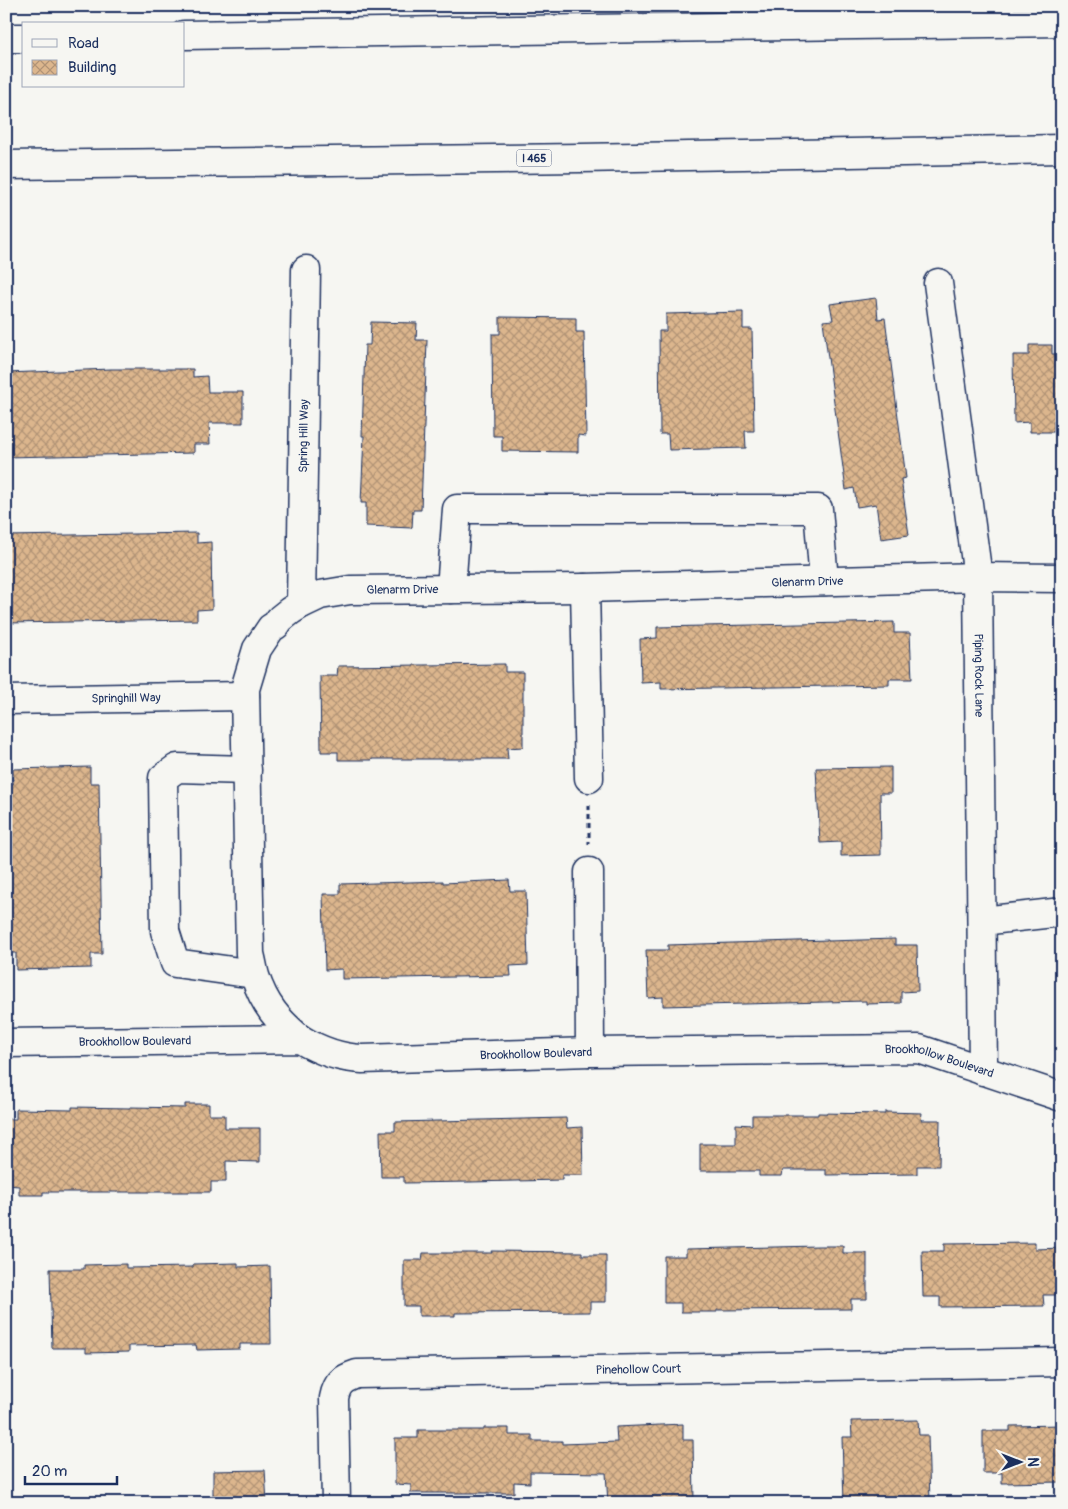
<svg xmlns="http://www.w3.org/2000/svg" width="1068" height="1509" font-family="Pangolin,sans-serif">
  <style>
    .building { fill: url(#building-cross-hatch); stroke: #1b2f5e }
    .lines { fill: none; stroke-linecap: round; stroke-linejoin: round }
    .minor-casing { stroke: #1b2f5e; stroke-width: 31 }
    .highway-casing { stroke: #1b2f5e; stroke-width: 31 }
    .path { stroke: #1b2f5e; stroke-width: 3; stroke-dasharray: 5 4; stroke-linecap: butt }
    .minor { stroke: #f6f6f2; stroke-width: 28 }
    .highway { stroke: #f6f6f2; stroke-width: 28 }
    .labels { text-anchor: middle; dominant-baseline: central; stroke-width: 4.5; stroke-linejoin: round; paint-order: stroke }
    .shield { fill: #f6f6f2; stroke: #5d6b8a; stroke-width: 1 }
    .shield-label { font-size: 11px; font-weight: bold; fill: #1b2f5e }
    .street-label { font-size: 12px; fill: #1b2f5e; stroke: #f6f6f2 }
  </style>
  <defs>
    <pattern id="building-cross-hatch" width="8" height="8" patternUnits="userSpaceOnUse" patternTransform="scale(1.25)"><rect width="8" height="8" fill="#dcb68d"/><path d="M0 0l8 8M0 8l8-8" fill="none" stroke="#b29476"/></pattern>
  </defs>
  <rect width="100%" height="100%" fill="#f6f6f2"/>
  <filter id="ink" filterUnits="userSpaceOnUse"><feTurbulence type="fractalNoise" baseFrequency=".02" numOctaves="2"/><feDisplacementMap in="SourceGraphic" scale="10" xChannelSelector="R" yChannelSelector="G"/><feConvolveMatrix kernelMatrix="1 2 1 2 8 2 1 2 1" color-interpolation-filters="sRGB"/></filter>
  <g filter="url(#ink)">
    <!-- building -->
    <g class="building">
      <path d="M 876,298 L 878,319 L 885,318 L 906,478 L 901,479 L 909,535 L 881,539 L 876,504 L 857,507 L 854,488 L 846,490 L 823,321 L 833,320 L 830,304 Z"/>
      <path d="M 743,312 L 743,329 L 752,329 L 754,431 L 745,431 L 746,448 L 669,450 L 668,434 L 660,434 L 659,331 L 666,331 L 666,314 Z"/>
      <path d="M 500,317 L 576,318 L 576,332 L 584,332 L 586,436 L 578,435 L 578,452 L 502,451 L 502,436 L 493,436 L 492,334 L 500,334 Z"/>
      <path d="M 371,322 L 417,323 L 416,340 L 427,340 L 421,510 L 413,510 L 412,528 L 366,526 L 366,503 L 361,503 L 364,436 L 362,436 L 365,345 L 370,345 Z"/>
      <path d="M 1029,345 L 1052,345 L 1052,354 L 1062,354 L 1062,421 L 1054,421 L 1054,432 L 1030,432 L 1030,422 L 1014,423 L 1013,355 L 1029,355 Z"/>
      <path d="M 111,369 L 193,369 L 193,377 L 207,376 L 208,392 L 243,392 L 243,423 L 209,423 L 210,444 L 194,444 L 194,453 L 6,457 L 6,373 Z"/>
      <path d="M 197,533 L 197,543 L 211,542 L 212,609 L 197,610 L 197,620 L 6,623 L 6,536 Z"/>
      <path d="M 894,622 L 894,633 L 910,633 L 912,679 L 889,679 L 889,685 L 661,689 L 661,682 L 641,683 L 640,639 L 657,638 L 657,627 Z"/>
      <path d="M 505,664 L 505,672 L 523,672 L 523,747 L 507,748 L 508,759 L 372,759 L 372,760 L 338,760 L 338,752 L 321,752 L 320,676 L 337,676 L 338,666 Z"/>
      <path d="M 90,767 L 90,783 L 99,783 L 102,954 L 91,954 L 91,968 L 16,970 L 16,953 L 6,953 L 6,784 L 13,784 L 13,769 Z"/>
      <path d="M 891,767 L 891,793 L 880,793 L 881,855 L 841,856 L 841,842 L 820,843 L 816,768 Z"/>
      <path d="M 509,880 L 510,891 L 526,891 L 528,965 L 510,966 L 511,976 L 342,979 L 342,969 L 325,970 L 323,894 L 340,894 L 340,884 L 443,881 L 443,883 Z"/>
      <path d="M 895,939 L 895,945 L 917,945 L 918,991 L 901,992 L 901,1003 L 866,1004 L 866,1001 L 663,1006 L 663,997 L 648,998 L 646,950 L 668,950 L 668,945 L 828,940 L 828,941 Z"/>
      <path d="M 185,1104 L 209,1104 L 209,1115 L 225,1115 L 225,1128 L 260,1128 L 260,1162 L 226,1161 L 226,1182 L 211,1182 L 211,1192 L 43,1192 L 43,1195 L 19,1195 L 19,1186 L 6,1185 L 6,1119 L 16,1119 L 16,1109 L 72,1110 L 72,1107 L 130,1108 L 130,1107 L 185,1108 Z"/>
      <path d="M 885,1112 L 922,1113 L 921,1120 L 940,1120 L 939,1166 L 917,1166 L 917,1174 L 826,1175 L 826,1170 L 783,1170 L 782,1176 L 759,1176 L 759,1171 L 700,1171 L 700,1144 L 736,1144 L 736,1124 L 752,1125 L 752,1115 L 818,1115 L 818,1113 L 885,1114 Z"/>
      <path d="M 566,1118 L 567,1128 L 582,1127 L 583,1175 L 562,1175 L 562,1180 L 470,1182 L 404,1183 L 404,1177 L 381,1177 L 380,1131 L 395,1131 L 395,1122 Z"/>
      <path d="M 1035,1243 L 1035,1249 L 1062,1248 L 1062,1295 L 1043,1295 L 1044,1306 L 940,1307 L 940,1297 L 923,1297 L 922,1251 L 944,1251 L 944,1244 Z"/>
      <path d="M 819,1246 L 843,1246 L 843,1253 L 867,1253 L 867,1299 L 851,1299 L 851,1309 L 717,1310 L 717,1312 L 681,1312 L 681,1303 L 664,1303 L 664,1256 L 686,1256 L 686,1249 Z"/>
      <path d="M 491,1251 L 582,1252 L 582,1255 L 606,1255 L 606,1302 L 590,1302 L 590,1312 L 455,1313 L 455,1316 L 419,1316 L 419,1306 L 404,1306 L 404,1260 L 422,1260 L 423,1253 L 492,1253 Z"/>
      <path d="M 238,1263 L 238,1267 L 270,1266 L 271,1344 L 240,1344 L 240,1349 L 197,1350 L 196,1345 L 129,1346 L 129,1352 L 86,1353 L 86,1348 L 52,1348 L 50,1269 L 84,1269 L 84,1265 L 126,1264 L 126,1268 L 193,1267 L 193,1264 Z"/>
      <path d="M 918,1420 L 919,1435 L 928,1435 L 930,1503 L 844,1503 L 842,1437 L 852,1437 L 851,1421 Z"/>
      <path d="M 683,1424 L 683,1440 L 693,1440 L 694,1503 L 608,1503 L 606,1473 L 530,1472 L 530,1483 L 514,1482 L 514,1493 L 411,1493 L 411,1485 L 395,1484 L 395,1438 L 418,1438 L 418,1430 L 484,1430 L 484,1428 L 509,1428 L 509,1435 L 532,1435 L 532,1441 L 562,1441 L 562,1444 L 617,1442 L 616,1427 Z"/>
      <path d="M 1062,1425 L 1062,1482 L 1002,1483 L 1002,1473 L 983,1473 L 983,1431 L 1010,1431 L 1010,1426 Z"/>
      <path d="M 265,1470 L 267,1503 L 213,1503 L 213,1471 Z"/>
    </g>
    <g class="lines">
      <defs>
        <g id="minor">
          <path id="s1" d="M 938,283 L 978,577 L 983,1071"/>
          <path d="M 585,588 L 589,778"/>
          <path d="M 451,589 L 457,509 L 818,509 L 824,581"/>
          <path id="s2" d="M 301,604 L 306,270"/>
          <path id="s3" d="M 6,700 L 245,696"/>
          <path d="M 247,770 L 177,768 L 163,778 L 165,931 L 175,963 L 254,974"/>
          <path d="M 589,872 L 590,1052"/>
          <path d="M 982,921 L 1062,912"/>
          <path id="s4" d="M 300,1039 C 278,1021 264,1004 255,976 C 253,969 252,961 250,954 L 245,689 L 257,649 L 271,628 L 276,625 L 280,619 L 290,611 L 301,604 L 320,595 L 350,590 L 585,588 L 978,577 L 1062,578"/>
          <path id="s5" d="M 6,1043 L 300,1039 C 320,1051 339,1058 362,1059 L 590,1052 L 919,1049 L 1062,1097"/>
          <path id="s6" d="M 336,1503 L 334,1398 C 337,1383 342,1379 357,1374 L 1062,1362"/>
        </g>
        <g id="highway">
          <path d="M 184,35 L 1062,22"/>
          <path d="M 6,38 L 24,38"/>
          <path d="M 6,165 L 581,158 L 1062,149"/>
        </g>
      </defs>
      <!-- minor casing -->
      <use href="#minor" class="minor-casing"/>
      <!-- highway casing -->
      <use href="#highway" class="highway-casing"/>
      <!-- path -->
      <path class="path" d="M 589,805 L 589,844"/>
      <!-- minor -->
      <use href="#minor" class="minor"/>
      <!-- highway -->
      <use href="#highway" class="highway"/>
    </g>
  </g>
  <g class="labels">
    <!-- shield labels -->
    <rect class="shield" x="516.5" y="149.5" width="35" height="17" rx="4"/>
    <g class="shield-label">
      <text x="534" y="158">I 465</text>
    </g>
    <!-- street labels -->
    <g class="street-label">
      <text stroke="none"><textPath href="#s2" startOffset="168">Spring Hill Way</textPath></text>
      <text stroke="none"><textPath href="#s4" startOffset="981">Glenarm Drive</textPath></text>
      <text stroke="none"><textPath href="#s4" startOffset="576">Glenarm Drive</textPath></text>
      <text stroke="none"><textPath href="#s1" startOffset="395">Piping Rock Lane</textPath></text>
      <text stroke="none"><textPath href="#s3" startOffset="120">Springhill Way</textPath></text>
      <text stroke="none"><textPath href="#s5" startOffset="129">Brookhollow Boulevard</textPath></text>
      <text stroke="none"><textPath href="#s5" startOffset="534">Brookhollow Boulevard</textPath></text>
      <text stroke="none"><textPath href="#s5" startOffset="939">Brookhollow Boulevard</textPath></text>
      <text stroke="none"><textPath href="#s6" startOffset="422">Pinehollow Court</textPath></text>
    </g>
  </g>
  <!-- margin -->
  <rect width="1068" height="1509" fill="none" stroke="#f6f6f2" stroke-width="25"/>
  <rect x="12" y="12" width="1043" height="1484" fill="none" stroke="#1b2f5e" stroke-width="2" filter="url(#ink)"/>
  <!-- legend -->
  <rect x="22" y="22" width="162" height="65" fill="#f6f6f2" stroke="#9ea6b7"/>
  <rect x="32" y="39" width="25" height="8" fill="#f6f6f2" stroke="#9ea6b7"/>
  <text x="68" y="48" font-size="15" fill="#1b2f5e">Road</text>
  <rect x="32" y="60" width="25" height="15" fill="url(#building-cross-hatch)" stroke="#9ea6b7"/>
  <text x="68" y="72" font-size="15" fill="#1b2f5e">Building</text>
  <!-- north arrow -->
  <g transform="translate(1020 1462) rotate(90)" stroke="#f6f6f2" stroke-width="4" paint-order="stroke">
  <path d="M0-4L9 19L0 12L-9 19Z" fill="#1b2f5e"/>
  <text y="-8" font-size="14" font-weight="bold" text-anchor="middle" fill="#1b2f5e">N</text>
  </g>
  <!-- scale -->
  <path d="M25 1476v8h92v-8" fill="none" stroke="#1b2f5e" stroke-width="2.5"/>
  <text x="32" y="1476" font-size="15" fill="#1b2f5e" stroke="#f6f6f2" stroke-width="4" paint-order="stroke">20 m</text>
</svg>
